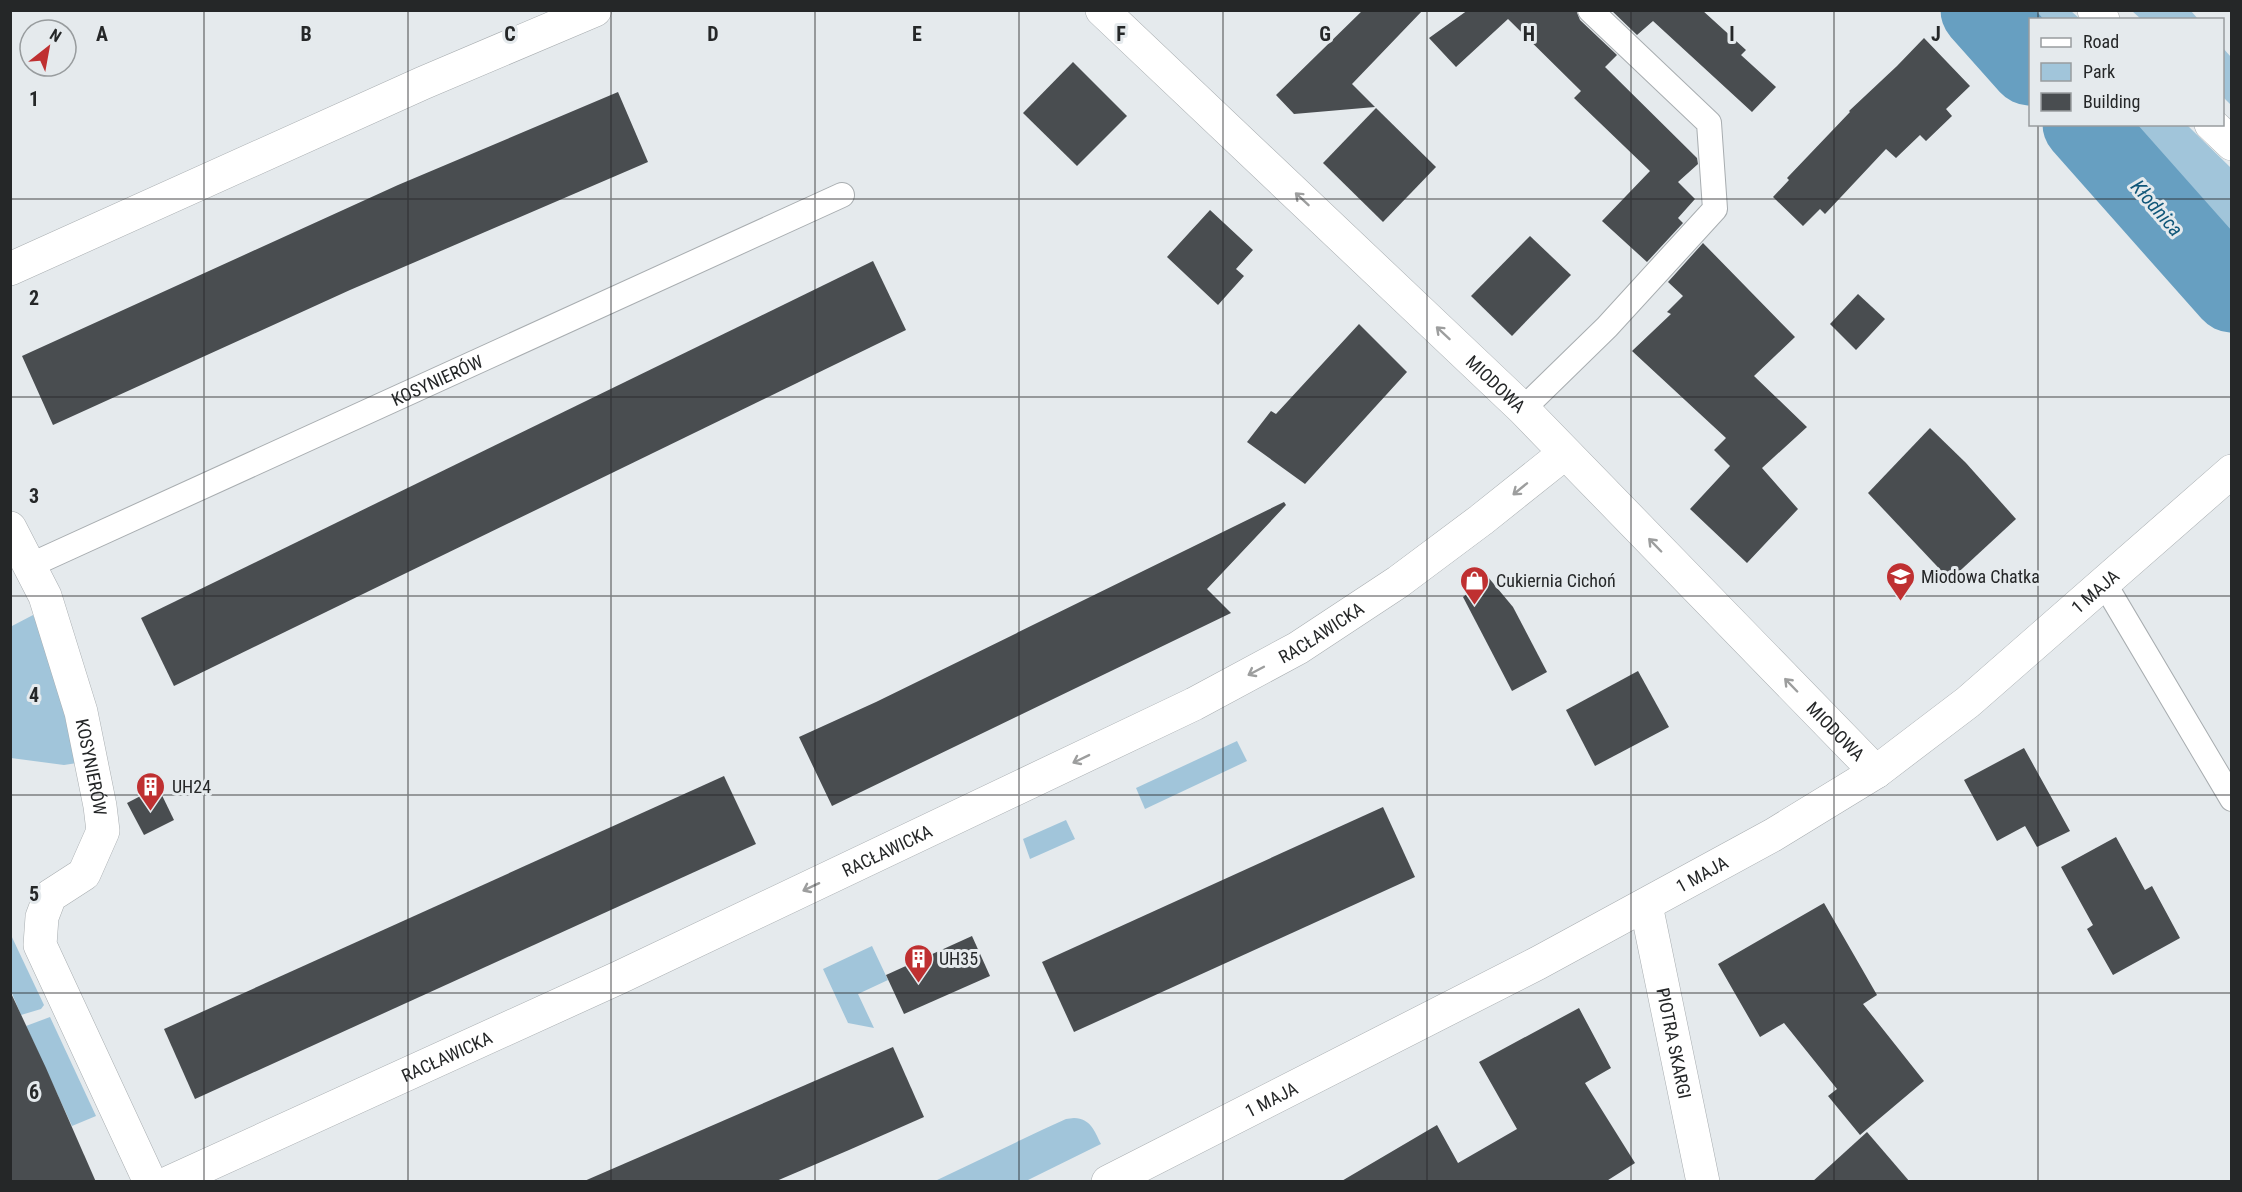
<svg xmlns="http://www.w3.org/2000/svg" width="2242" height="1192" font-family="'Roboto Condensed',sans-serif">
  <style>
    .green { fill: #a1c5da }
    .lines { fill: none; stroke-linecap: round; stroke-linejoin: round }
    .river { stroke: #679fc1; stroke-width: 81 }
    .building { fill: #494d50 }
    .service-casing { stroke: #a8adb0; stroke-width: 26 }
    .minor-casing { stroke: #a8adb0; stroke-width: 34 }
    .tertiary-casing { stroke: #a8adb0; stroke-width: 34 }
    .secondary-casing { stroke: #a8adb0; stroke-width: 34 }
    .service { stroke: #fff; stroke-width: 24 }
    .minor { stroke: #fff; stroke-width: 33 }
    .tertiary { stroke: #fff; stroke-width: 33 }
    .secondary { stroke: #fff; stroke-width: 33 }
    .oneway { stroke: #9d9e9e }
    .grid { fill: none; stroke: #252728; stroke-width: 1.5; stroke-opacity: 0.55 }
    .labels { text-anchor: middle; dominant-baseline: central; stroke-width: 6; stroke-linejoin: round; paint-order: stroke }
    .street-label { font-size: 18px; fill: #252728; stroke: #e5eaed }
    .poi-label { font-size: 18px; fill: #252728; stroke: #e5eaed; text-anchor: start }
    .water-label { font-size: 20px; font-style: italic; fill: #105779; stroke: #e5eaed }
    .grid-label { font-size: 20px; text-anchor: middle; font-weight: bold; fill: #252728; stroke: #e5eaed; stroke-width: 6; stroke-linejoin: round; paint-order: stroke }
  </style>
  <rect width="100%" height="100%" fill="#e5eaed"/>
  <!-- green -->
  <g class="green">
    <path d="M 1982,11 L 2071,11 L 2080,19 L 2030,20 L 2030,63 Z"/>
    <path d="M 2132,11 L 2191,11 L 2198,19 L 2141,19 Z"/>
    <path d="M 2222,47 L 2231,57 L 2231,105 L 2223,97 Z"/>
    <path d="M 2087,125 L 2187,125 L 2231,168 L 2231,282 Z"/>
    <path d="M 33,615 L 48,647 L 77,763 L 64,765 L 11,758 L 10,622 L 12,626 Z"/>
    <path d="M 1237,741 L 1247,761 L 1145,809 L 1136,788 Z"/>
    <path d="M 1066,820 L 1075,839 L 1030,859 L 1023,839 Z"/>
    <path d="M 10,933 L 44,1005 L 41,1009 L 21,1015 L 11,991 Z"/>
    <path d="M 872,946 L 888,980 L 858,994 L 874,1028 L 848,1023 L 823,969 Z"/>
    <path d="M 50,1017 L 96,1116 L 72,1126 L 26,1026 Z"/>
    <path d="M 1074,1118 C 1091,1119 1094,1130 1101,1144 L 1026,1181 L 935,1181 L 1044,1129 L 1066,1119 Z"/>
  </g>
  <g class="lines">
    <!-- river -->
    <g class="river">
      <path d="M 1981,10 L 2030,65"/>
      <path d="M 2083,124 L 2232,292"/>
    </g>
  </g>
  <!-- building -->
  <g class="building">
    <path d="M 1363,10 L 1423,10 L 1352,84 L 1375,107 L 1294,114 L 1276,95 Z"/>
    <path d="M 1468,10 L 1576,10 L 1580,20 L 1617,55 L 1605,67 L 1697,158 L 1698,164 L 1678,182 L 1695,199 L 1678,218 L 1683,223 L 1647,262 L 1602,221 L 1650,171 L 1574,98 L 1581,91 L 1508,19 L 1456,67 L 1429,38 Z"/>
    <path d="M 1611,10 L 1702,10 L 1746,50 L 1741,55 L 1776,87 L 1752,112 L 1653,21 L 1637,35 Z"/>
    <path d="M 1924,38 L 1970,86 L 1946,109 L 1952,116 L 1926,141 L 1920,135 L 1896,158 L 1886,149 L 1825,214 L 1820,209 L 1803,226 L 1773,197 L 1789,180 L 1787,178 L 1850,112 L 1849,111 L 1897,66 Z"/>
    <path d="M 1073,62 L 1127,116 L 1077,166 L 1023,113 Z"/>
    <path d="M 618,92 L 648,162 L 350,290 L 53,425 L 22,356 L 398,185 Z"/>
    <path d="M 1376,108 L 1436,167 L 1383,222 L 1323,163 Z"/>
    <path d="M 1210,210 L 1253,250 L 1236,269 L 1244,276 L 1218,305 L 1167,257 Z"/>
    <path d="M 1530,236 L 1571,275 L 1512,336 L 1471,296 Z"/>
    <path d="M 1703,243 L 1795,337 L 1754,376 L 1807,427 L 1762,468 L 1798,509 L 1747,563 L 1690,509 L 1730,466 L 1714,450 L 1726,438 L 1632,351 L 1671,314 L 1667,312 L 1683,296 L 1668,282 Z"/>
    <path d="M 873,261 L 906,330 L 174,686 L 141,618 Z"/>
    <path d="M 1858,294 L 1885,319 L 1856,350 L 1830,324 Z"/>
    <path d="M 1359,324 L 1407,372 L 1305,484 L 1247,442 L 1271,411 L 1276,414 Z"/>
    <path d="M 1930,428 L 1966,463 L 2016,519 L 1950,580 L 1868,493 Z"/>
    <path d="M 1284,502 L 1286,505 L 1207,589 L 1231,613 L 832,806 L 799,737 L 876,702 Z"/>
    <path d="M 1488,577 L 1513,607 L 1547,672 L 1512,691 L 1463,597 Z"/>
    <path d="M 1638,671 L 1669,727 L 1595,766 L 1566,710 Z"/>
    <path d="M 2024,748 L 2070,831 L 2037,847 L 2025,826 L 1997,841 L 1964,780 Z"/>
    <path d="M 724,776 L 756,844 L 195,1099 L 164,1029 Z"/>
    <path d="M 158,787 L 174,820 L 144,835 L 127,803 Z"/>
    <path d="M 1383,807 L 1415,877 L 1074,1032 L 1042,962 Z"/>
    <path d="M 2116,837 L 2145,890 L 2152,886 L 2180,938 L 2113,975 L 2087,929 L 2093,925 L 2061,867 Z"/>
    <path d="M 1824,903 L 1877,995 L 1863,1004 L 1924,1081 L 1860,1135 L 1828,1096 L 1837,1089 L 1784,1023 L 1760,1037 L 1718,964 Z"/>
    <path d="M 972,936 L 990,976 L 904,1014 L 886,975 Z"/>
    <path d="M 10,991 L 46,1068 L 96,1182 L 10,1182 Z"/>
    <path d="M 1579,1008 L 1611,1068 L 1585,1083 L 1635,1163 L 1605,1182 L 1340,1182 L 1437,1125 L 1458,1163 L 1517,1129 L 1479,1062 Z"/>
    <path d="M 893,1047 L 924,1117 L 849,1150 L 774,1182 L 582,1182 Z"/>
    <path d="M 1867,1132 L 1910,1182 L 1812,1182 Z"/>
  </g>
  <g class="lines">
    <defs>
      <g id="service">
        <path d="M 1523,409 L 1607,327 L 1715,209 L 1709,123 L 1590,10"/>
        <path id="s1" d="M 31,565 L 842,195"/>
        <path d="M 2104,583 L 2232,799"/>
      </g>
      <g id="minor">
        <path id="s2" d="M 1102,10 L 1523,409 L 1876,772"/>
        <path d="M 2094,10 L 2103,20"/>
        <path d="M 2211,124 L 2232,144"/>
        <path d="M 10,269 L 423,83 L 595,10"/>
        <path id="s3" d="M 10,528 L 45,596 L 81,712 L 100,806 L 103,831 L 84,874 L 50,896 L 42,917 L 40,945 L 150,1182"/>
        <path id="s4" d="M 170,1182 L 618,978 L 1194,704 L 1298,648 L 1398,582 L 1481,520 L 1565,453"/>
      </g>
      <g id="tertiary">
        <path id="s5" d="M 1646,905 L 1703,1182"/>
      </g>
      <g id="secondary">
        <path id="s6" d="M 1108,1182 L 1538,963 L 1773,835 L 1876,772 L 1968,702 L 2232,471"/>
      </g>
    </defs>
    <!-- service casing -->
    <use href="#service" class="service-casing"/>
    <!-- minor casing -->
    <use href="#minor" class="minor-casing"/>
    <!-- tertiary casing -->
    <use href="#tertiary" class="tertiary-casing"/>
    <!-- secondary casing -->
    <use href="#secondary" class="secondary-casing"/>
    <!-- service -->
    <use href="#service" class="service"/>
    <!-- minor -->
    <use href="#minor" class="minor"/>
    <!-- tertiary -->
    <use href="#tertiary" class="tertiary"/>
    <!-- secondary -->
    <use href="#secondary" class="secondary"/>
  </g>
  <!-- one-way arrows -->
  <defs><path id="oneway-shaft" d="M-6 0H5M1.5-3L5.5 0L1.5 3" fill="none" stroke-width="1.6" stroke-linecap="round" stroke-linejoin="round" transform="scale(1.5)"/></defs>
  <g class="oneway">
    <use href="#oneway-shaft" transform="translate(1302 199) rotate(-137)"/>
    <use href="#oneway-shaft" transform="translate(1443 333) rotate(-137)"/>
    <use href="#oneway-shaft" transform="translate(1520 489) rotate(141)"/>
    <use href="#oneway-shaft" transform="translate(1655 545) rotate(-134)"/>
    <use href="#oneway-shaft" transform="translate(1256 671) rotate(152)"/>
    <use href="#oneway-shaft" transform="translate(1791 685) rotate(-134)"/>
    <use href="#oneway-shaft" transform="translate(1081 759) rotate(154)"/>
    <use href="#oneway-shaft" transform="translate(811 887) rotate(155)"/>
  </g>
  <!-- grid -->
  <path class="grid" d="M 204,10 L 204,1182M 408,10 L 408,1182M 611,10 L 611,1182M 815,10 L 815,1182M 1019,10 L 1019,1182M 1223,10 L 1223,1182M 1427,10 L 1427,1182M 1631,10 L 1631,1182M 1834,10 L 1834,1182M 2038,10 L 2038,20M 2038,124 L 2038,1182M 10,199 L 2232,199M 10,397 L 2232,397M 10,596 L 2232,596M 10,795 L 2232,795M 10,993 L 2232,993"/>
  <!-- icons -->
  <defs>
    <symbol id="school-pin" viewBox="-11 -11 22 30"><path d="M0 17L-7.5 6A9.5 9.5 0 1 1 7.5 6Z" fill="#bf3031" stroke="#e5eaed"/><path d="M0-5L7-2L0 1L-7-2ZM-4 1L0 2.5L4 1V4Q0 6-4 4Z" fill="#fff"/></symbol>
    <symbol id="shop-pin" viewBox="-11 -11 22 30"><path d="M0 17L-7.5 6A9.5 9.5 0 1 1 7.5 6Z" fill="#bf3031" stroke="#e5eaed"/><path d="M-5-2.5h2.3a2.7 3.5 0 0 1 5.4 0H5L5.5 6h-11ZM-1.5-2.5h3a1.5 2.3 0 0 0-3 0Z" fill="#fff"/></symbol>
    <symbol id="building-pin" viewBox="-11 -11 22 30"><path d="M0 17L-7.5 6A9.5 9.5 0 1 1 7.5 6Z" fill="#bf3031" stroke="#e5eaed"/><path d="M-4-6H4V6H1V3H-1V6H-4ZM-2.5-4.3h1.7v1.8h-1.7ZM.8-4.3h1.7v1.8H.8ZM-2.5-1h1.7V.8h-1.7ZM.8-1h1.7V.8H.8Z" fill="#fff"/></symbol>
  </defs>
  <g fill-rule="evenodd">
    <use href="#school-pin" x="1884" y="560" width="33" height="45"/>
    <use href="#shop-pin" x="1458" y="564" width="33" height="45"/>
    <use href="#building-pin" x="134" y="770" width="33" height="45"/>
    <use href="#building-pin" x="902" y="942" width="33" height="45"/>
  </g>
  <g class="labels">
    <!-- street labels -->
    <g class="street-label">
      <text stroke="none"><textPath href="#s1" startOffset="446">KOSYNIERÓW</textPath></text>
      <text stroke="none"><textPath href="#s2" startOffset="543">MIODOWA</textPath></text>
      <text stroke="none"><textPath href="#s6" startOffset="1155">1 MAJA</textPath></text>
      <text stroke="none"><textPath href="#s4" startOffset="1276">RACŁAWICKA</textPath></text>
      <text stroke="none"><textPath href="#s2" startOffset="1029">MIODOWA</textPath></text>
      <text stroke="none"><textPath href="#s3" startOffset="254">KOSYNIERÓW</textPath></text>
      <text stroke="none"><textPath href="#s4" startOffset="790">RACŁAWICKA</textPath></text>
      <text stroke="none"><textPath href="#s6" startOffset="669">1 MAJA</textPath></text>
      <text stroke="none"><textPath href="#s5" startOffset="141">PIOTRA SKARGI</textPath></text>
      <text stroke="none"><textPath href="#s4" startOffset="304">RACŁAWICKA</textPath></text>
      <text stroke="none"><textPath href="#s6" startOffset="183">1 MAJA</textPath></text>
    </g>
    <!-- poi labels -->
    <g class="poi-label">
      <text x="1921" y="576">Miodowa Chatka</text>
      <text x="1496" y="580">Cukiernia Cichoń</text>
      <text x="172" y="786">UH24</text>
      <text x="939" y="958">UH35</text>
    </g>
    <!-- water labels -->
    <g class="water-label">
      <text transform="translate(2157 208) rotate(49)">Kłodnica</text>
    </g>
  </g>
  <g class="grid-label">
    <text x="102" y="41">A</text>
    <text x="306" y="41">B</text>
    <text x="510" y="41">C</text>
    <text x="713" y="41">D</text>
    <text x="917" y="41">E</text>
    <text x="1121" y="41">F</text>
    <text x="1325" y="41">G</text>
    <text x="1529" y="41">H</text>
    <text x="1732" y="41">I</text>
    <text x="1936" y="41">J</text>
    <text x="34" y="106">1</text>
    <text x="34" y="305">2</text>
    <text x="34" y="503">3</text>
    <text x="34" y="702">4</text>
    <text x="34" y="901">5</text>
    <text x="34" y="1099">6</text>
  </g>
  <!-- border -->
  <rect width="2242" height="1192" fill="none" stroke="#252728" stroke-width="24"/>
  <!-- legend -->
  <rect x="2029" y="18" width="195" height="108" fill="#e5eaed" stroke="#989c9e" stroke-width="1.5"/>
  <rect x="2041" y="38" width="30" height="9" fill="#ffffff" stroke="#989c9e" stroke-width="1.5"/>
  <text x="2083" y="48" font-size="18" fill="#252728">Road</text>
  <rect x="2041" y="63" width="30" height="18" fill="#a1c5da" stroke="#989c9e" stroke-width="1.5"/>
  <text x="2083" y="78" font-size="18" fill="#252728">Park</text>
  <rect x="2041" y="93" width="30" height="18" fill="#494d50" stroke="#989c9e" stroke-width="1.5"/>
  <text x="2083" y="108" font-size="18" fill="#252728">Building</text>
  <!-- north arrow -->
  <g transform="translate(48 48) rotate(31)"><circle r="28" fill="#e5eaed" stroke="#989c9e" stroke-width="1.5"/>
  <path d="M0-4.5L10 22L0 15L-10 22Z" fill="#bf3031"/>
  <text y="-9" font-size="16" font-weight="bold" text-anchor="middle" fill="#252728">N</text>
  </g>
</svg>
